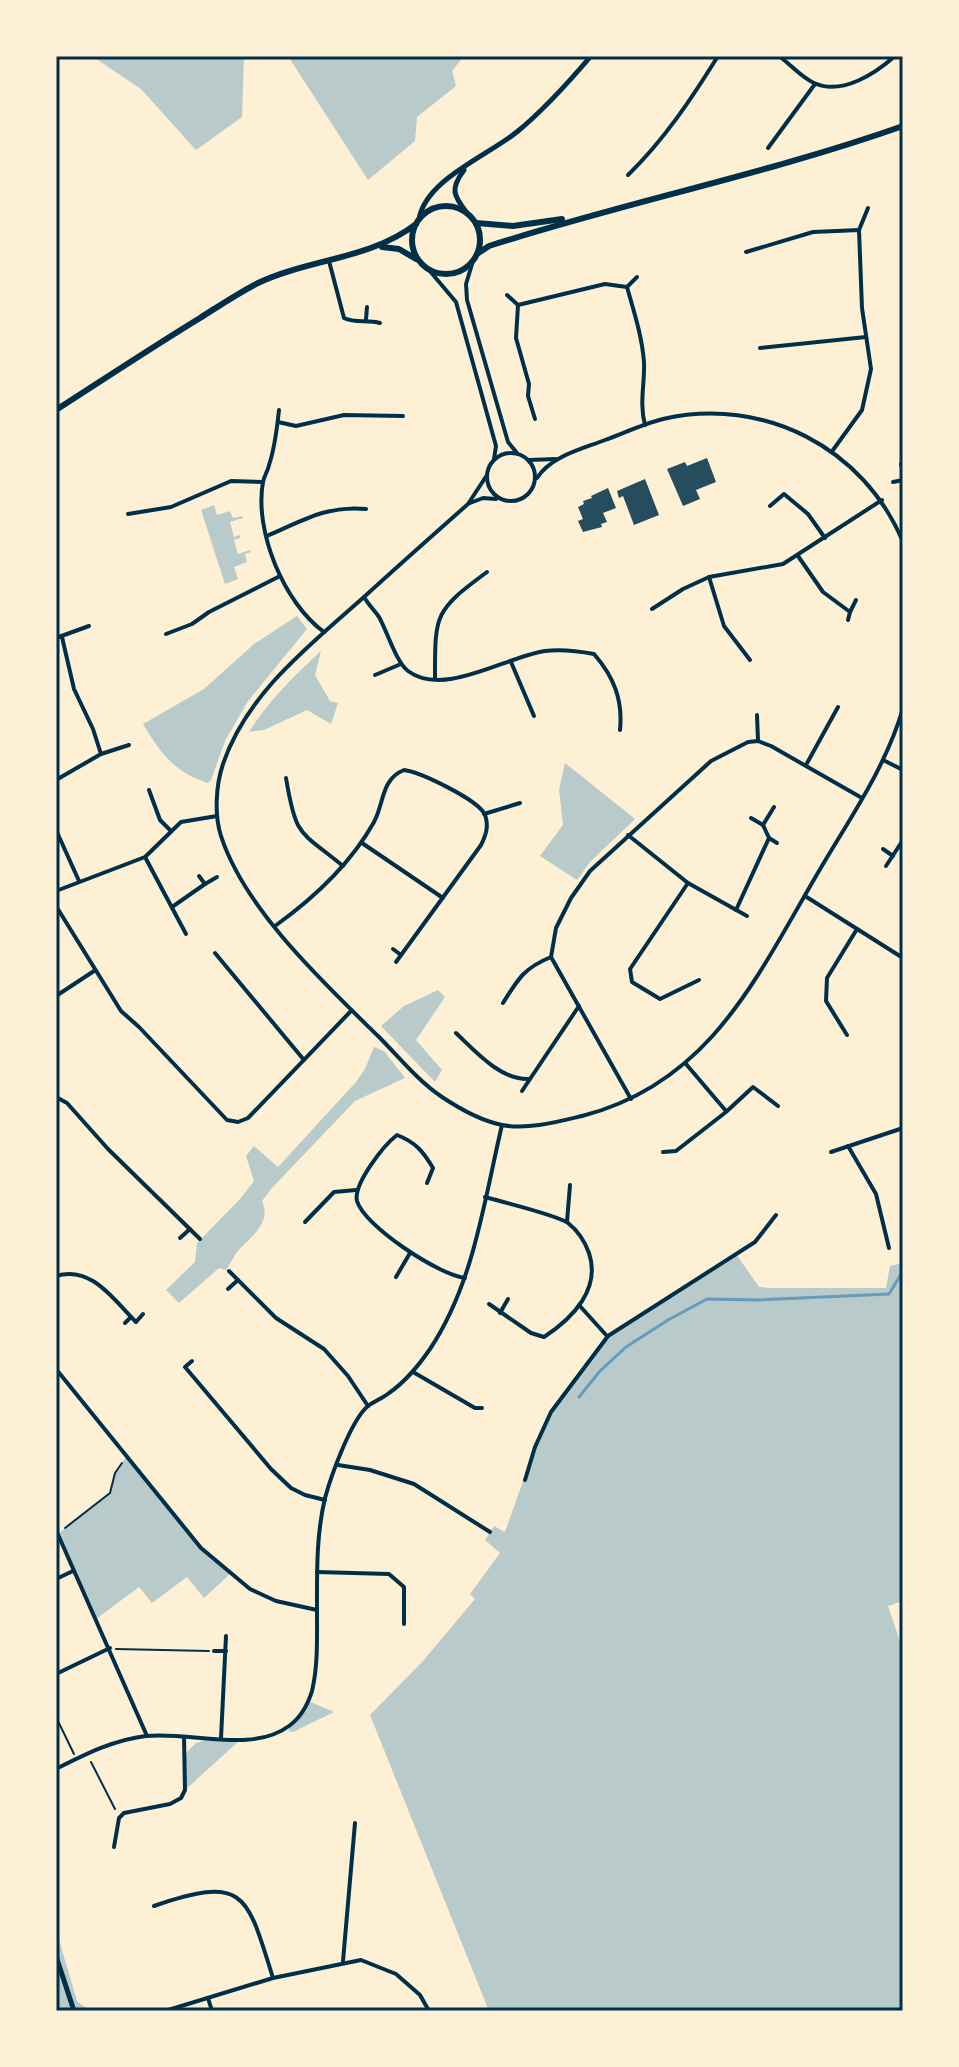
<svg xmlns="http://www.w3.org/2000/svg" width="959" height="2067" font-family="Manrope,sans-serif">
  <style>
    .green { fill: #b9caca }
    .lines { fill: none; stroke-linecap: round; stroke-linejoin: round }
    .stream { stroke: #669bbc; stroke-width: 3 }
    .building { fill: #264d5e }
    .path { stroke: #003049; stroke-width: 2 }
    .minor { stroke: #003049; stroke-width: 4 }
    .tertiary { stroke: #003049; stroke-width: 5 }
    .primary { stroke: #003049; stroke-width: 6 }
    .neatline { fill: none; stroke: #003049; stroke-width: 3 }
  </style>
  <rect width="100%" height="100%" fill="#fdf0d5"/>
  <!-- green -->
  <g class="green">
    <path d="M 92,56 L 244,56 L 242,117 L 196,150 L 141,89 Z"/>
    <path d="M 288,56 L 464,56 L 452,71 L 456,86 L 417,117 L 415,141 L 368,180 Z"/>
    <path d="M 214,505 L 217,515 L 230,511 L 233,518 L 242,516 L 243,518 L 230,522 L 234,537 L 240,535 L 240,538 L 234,540 L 238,554 L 250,550 L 251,552 L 245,554 L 247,562 L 234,567 L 238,579 L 225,584 L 201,510 Z"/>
    <path d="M 297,616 L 307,629 L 248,701 L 225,741 L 211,780 L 208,783 C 174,772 161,754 143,724 L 204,689 L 254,644 Z"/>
    <path d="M 321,651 L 315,675 L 330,701 L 338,703 L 331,724 L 307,710 L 264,730 L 249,732 C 269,700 294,676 321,651 Z"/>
    <path d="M 565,763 L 635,819 L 590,862 L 577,880 L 540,856 L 563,825 L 559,790 Z"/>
    <path d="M 438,990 L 445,997 L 416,1040 L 442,1070 L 435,1082 L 381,1026 L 404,1006 Z"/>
    <path d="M 374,1047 L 384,1051 L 405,1078 L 355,1101 L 271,1189 L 262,1201 C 272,1225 250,1236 237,1252 C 233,1258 230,1264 226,1270 L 219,1268 L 179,1303 L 166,1290 L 195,1262 L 197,1243 L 240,1199 L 254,1181 L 246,1156 L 254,1146 L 278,1167 L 356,1082 L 365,1069 Z"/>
    <path d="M 736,1254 L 759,1287 L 769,1288 L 886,1288 L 890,1266 L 903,1263 L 903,1601 L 888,1606 L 903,1650 L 903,2011 L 489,2011 L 370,1715 L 423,1661 L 475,1599 L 470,1594 L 500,1553 L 485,1540 L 494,1526 L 505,1532 L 535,1447 L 551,1412 L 608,1336 Z"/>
    <path d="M 127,1456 L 201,1548 L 231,1573 L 204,1598 L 187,1577 L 152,1603 L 139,1587 L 96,1619 L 58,1534 L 110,1493 L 115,1473 Z"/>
    <path d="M 308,1701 L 334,1712 L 293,1732 L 288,1731 Z"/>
    <path d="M 213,1738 L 240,1740 L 185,1790 L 184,1755 L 196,1743 Z"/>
    <path d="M 56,1930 L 77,2001 L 90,2011 L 58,2011 Z"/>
  </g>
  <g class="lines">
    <!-- stream -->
    <path class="stream" d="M 579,1397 L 600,1371 L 626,1347 L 668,1320 L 707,1299 L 759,1300 L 889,1294 L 903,1271"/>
  </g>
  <!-- building -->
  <g class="building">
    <path d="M 707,458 L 716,482 L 696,490 L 700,499 L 683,506 L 667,469 L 685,462 L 687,466 Z"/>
    <path d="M 645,479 L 659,515 L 634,525 L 623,496 L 619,498 L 617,491 Z"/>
    <path d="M 608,488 L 616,508 L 603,513 L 607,522 L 601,524 L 602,527 L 583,532 L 578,521 L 583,519 L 578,507 L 584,504 L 583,501 L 592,498 L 591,496 Z"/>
  </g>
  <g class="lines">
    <!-- path -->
    <g class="path">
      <path d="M 65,1528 L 110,1493 L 115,1473 L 122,1463"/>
      <path d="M 116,1649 L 209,1651"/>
      <path d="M 56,1717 L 74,1754"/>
      <path d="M 91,1762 L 115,1809"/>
    </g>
    <!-- minor -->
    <g class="minor">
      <path d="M 779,56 C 790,64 802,78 814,83 C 842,96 876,73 895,56"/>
      <path d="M 768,148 L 815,84"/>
      <path d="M 628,175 C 664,140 692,98 718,56"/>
      <path d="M 859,230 L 868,208"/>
      <path d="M 746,252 L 813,232 L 859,230 L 862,308 L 871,369 L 862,410 L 833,450"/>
      <path d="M 329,261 L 344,318 C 356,324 367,319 380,323"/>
      <path d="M 473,261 L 466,284 L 467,300 L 508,442 L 517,453"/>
      <path d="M 429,270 L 456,302 L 496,446 L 494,459"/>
      <path d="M 627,287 L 637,277"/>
      <path d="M 507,295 L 518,305"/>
      <path d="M 366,319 L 367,307"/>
      <path d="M 760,348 L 866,337"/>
      <path d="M 279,410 C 277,428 275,448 269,465 C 268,471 264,476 263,482 C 254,531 284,603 324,632"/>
      <path d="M 535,419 L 528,396 L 529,384 L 516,338 L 518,305 L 605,284 L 627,287 C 634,312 642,336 644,362 C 645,383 639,403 645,425"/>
      <path d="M 278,422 L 296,426 L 344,415 L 403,416"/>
      <circle cx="511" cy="477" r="24"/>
      <path d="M 529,460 L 556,459"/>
      <path d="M 901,464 L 903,473"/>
      <path d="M 487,475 L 468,504 C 433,535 398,566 364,597 C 310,645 247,693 223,764 C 216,785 214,814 221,836 C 245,910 324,983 379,1037 C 399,1057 418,1081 442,1097 C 460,1109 482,1121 502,1125 C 528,1130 557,1122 582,1116 C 711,1083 757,976 819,871 C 850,818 886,767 903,708"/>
      <path d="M 537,478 C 551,456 582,449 605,440 C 624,433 643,424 663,419 C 764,396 864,448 903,542"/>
      <path d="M 893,482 L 903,480"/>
      <path d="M 470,503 L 483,498 L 496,499"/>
      <path d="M 770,506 L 784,494 L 808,514 L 825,538"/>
      <path d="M 128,514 L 171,507 L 231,481 L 263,482"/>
      <path d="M 267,536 C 302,521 327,505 366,509"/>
      <path d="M 798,556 L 823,592 L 850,612 L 848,620"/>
      <path d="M 709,577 L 724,626 L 750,660"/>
      <path d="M 364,597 C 368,604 374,610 379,617 C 387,631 396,662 408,671 C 444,698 507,656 545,651 C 561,649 578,651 594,654 C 614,677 623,700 620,730"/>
      <path d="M 652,609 L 683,589 L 709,577 L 783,564 L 882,500"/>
      <path d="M 850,612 L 856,600"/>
      <path d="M 166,634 L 192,624 L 209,612 L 280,576"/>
      <path d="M 56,638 L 89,626"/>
      <path d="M 511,662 L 534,716"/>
      <path d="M 375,675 L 401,664"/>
      <path d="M 435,679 C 435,614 434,611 487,572"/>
      <path d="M 757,715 L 758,741"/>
      <path d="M 101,754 L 129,745"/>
      <path d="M 885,761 L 903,770"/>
      <path d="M 806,765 L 838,707"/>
      <path d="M 286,778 C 296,838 299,830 343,866"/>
      <path d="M 56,780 L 101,754 L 93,729 L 74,689 L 62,637"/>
      <path d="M 149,790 L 160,820 L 170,830"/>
      <path d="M 484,814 L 520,803"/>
      <path d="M 751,818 L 763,825"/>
      <path d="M 763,825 L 774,807"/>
      <path d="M 56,830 L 79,881"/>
      <path d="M 628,835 L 688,883 L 747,916"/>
      <path d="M 769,838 L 777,843"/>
      <path d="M 362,843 L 443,898"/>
      <path d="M 883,849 L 893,856"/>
      <path d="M 145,857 L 186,934"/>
      <path d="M 886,866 L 903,840"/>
      <path d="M 688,883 L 630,969 L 632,982 L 660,999 L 699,980"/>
      <path d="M 205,884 L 217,877"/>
      <path d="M 56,891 L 145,857 L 181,822 L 217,816"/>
      <path d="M 805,896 L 903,958"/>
      <path d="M 56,906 L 121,1011 L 139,1027 L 227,1120 L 238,1122 L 248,1118 L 350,1012"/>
      <path d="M 172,907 L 205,884 L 199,876"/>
      <path d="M 736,910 L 769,838 L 763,825"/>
      <path d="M 275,926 C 314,898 350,865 374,822 C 384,804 381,779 404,770 C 420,772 479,800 485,815 C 489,826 486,835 481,845 L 396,962"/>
      <path d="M 393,949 L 401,955"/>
      <path d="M 215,953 L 304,1060"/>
      <path d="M 56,996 L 94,971"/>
      <path d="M 503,1003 C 518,979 524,968 551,957"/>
      <path d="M 456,1033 C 475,1051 501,1081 530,1079 L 579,1006"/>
      <path d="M 847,1035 L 826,1001 L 827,978 L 857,929"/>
      <path d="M 686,1064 L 726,1111"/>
      <path d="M 522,1091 L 530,1079"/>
      <path d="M 56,1097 L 67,1103 L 108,1149 L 200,1239"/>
      <path d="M 631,1099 L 551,957 L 556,928 L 571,898 L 590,871 L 711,761 L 748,742 L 758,741 L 771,746 L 862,798"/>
      <path d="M 848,1146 L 876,1194 L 889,1248"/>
      <path d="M 663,1152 L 676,1151 L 726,1112 L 753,1087 L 778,1106"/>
      <path d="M 831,1152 L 903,1128"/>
      <path d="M 427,1183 L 433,1168 C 423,1151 415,1142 397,1135 C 384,1145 353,1184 357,1201 C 364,1226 439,1275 465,1278"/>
      <path d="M 485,1197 C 502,1202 557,1215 568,1223 C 577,1230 585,1242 589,1253 C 601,1289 573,1318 544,1337 L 531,1333 L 489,1304"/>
      <path d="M 305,1222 L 334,1192 L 356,1190"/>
      <path d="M 567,1222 L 570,1185"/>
      <path d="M 180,1238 L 190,1229"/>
      <path d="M 229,1271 L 276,1318 L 324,1349 L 348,1376 L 368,1406"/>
      <path d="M 56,1276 C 91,1265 113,1299 136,1322 L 143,1314"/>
      <path d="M 396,1277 L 410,1253"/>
      <path d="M 228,1289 L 238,1280"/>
      <path d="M 579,1305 L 607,1336"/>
      <path d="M 500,1313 L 508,1299"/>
      <path d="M 125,1323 L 131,1317"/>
      <path d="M 192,1361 L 185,1367 L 271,1469 L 291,1488 L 305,1495 L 325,1500"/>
      <path d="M 56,1369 L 201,1548 L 250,1589 L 276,1601 L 317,1610"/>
      <path d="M 413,1372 L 475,1408 L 482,1408"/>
      <path d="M 338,1465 L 370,1470 L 414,1484 L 490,1532"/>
      <path d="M 525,1480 L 535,1447 L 551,1412 L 608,1336 L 755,1242 L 776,1215"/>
      <path d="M 56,1530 L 147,1736"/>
      <path d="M 317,1572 L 389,1574 L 404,1587 L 404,1624"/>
      <path d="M 56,1579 L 73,1571"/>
      <path d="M 214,1651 L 226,1651"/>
      <path d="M 56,1674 L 110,1648"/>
      <path d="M 221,1738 L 226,1636"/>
      <path d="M 56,1769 C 86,1754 113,1740 146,1736 C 191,1731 251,1754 289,1726 C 300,1718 308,1704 312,1691 C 318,1666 317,1638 317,1613 C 317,1574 316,1536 325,1498 C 331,1476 351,1420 368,1406 C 375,1401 383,1398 389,1393 C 405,1382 419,1365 430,1349 C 474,1283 484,1201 502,1125"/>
      <path d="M 114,1847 L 119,1818 L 124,1813 L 170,1804 L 181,1798 L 185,1790 L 184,1737"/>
      <path d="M 154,1906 C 246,1874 247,1895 273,1978"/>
      <path d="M 343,1961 L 355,1823"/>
      <path d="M 208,1998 L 212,2011"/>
      <path d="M 165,2011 L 273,1978 L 361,1960 L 396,1974 L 420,1995 L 429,2011"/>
    </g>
    <!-- tertiary -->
    <g class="tertiary">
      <path d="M 464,170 C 450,189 453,195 467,213"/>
      <path d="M 419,219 C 426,179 488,156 518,131 C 545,109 568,83 591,56"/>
      <path d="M 56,1956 L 74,2011"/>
    </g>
    <!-- primary -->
    <g class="primary">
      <circle cx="446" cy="240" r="34"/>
      <path d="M 476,223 L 513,226 L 562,219"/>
      <path d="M 382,247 L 399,249 L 416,259"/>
      <path d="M 477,254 L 489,246 C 626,202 767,174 903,126"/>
      <path d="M 56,410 C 104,379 151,348 200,318 C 219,306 238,293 258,283 C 309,259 371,259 416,224"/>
    </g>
  </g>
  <!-- border -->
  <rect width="959" height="2067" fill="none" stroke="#fdf0d5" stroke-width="116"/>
  <rect x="58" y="58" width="843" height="1951" class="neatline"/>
</svg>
